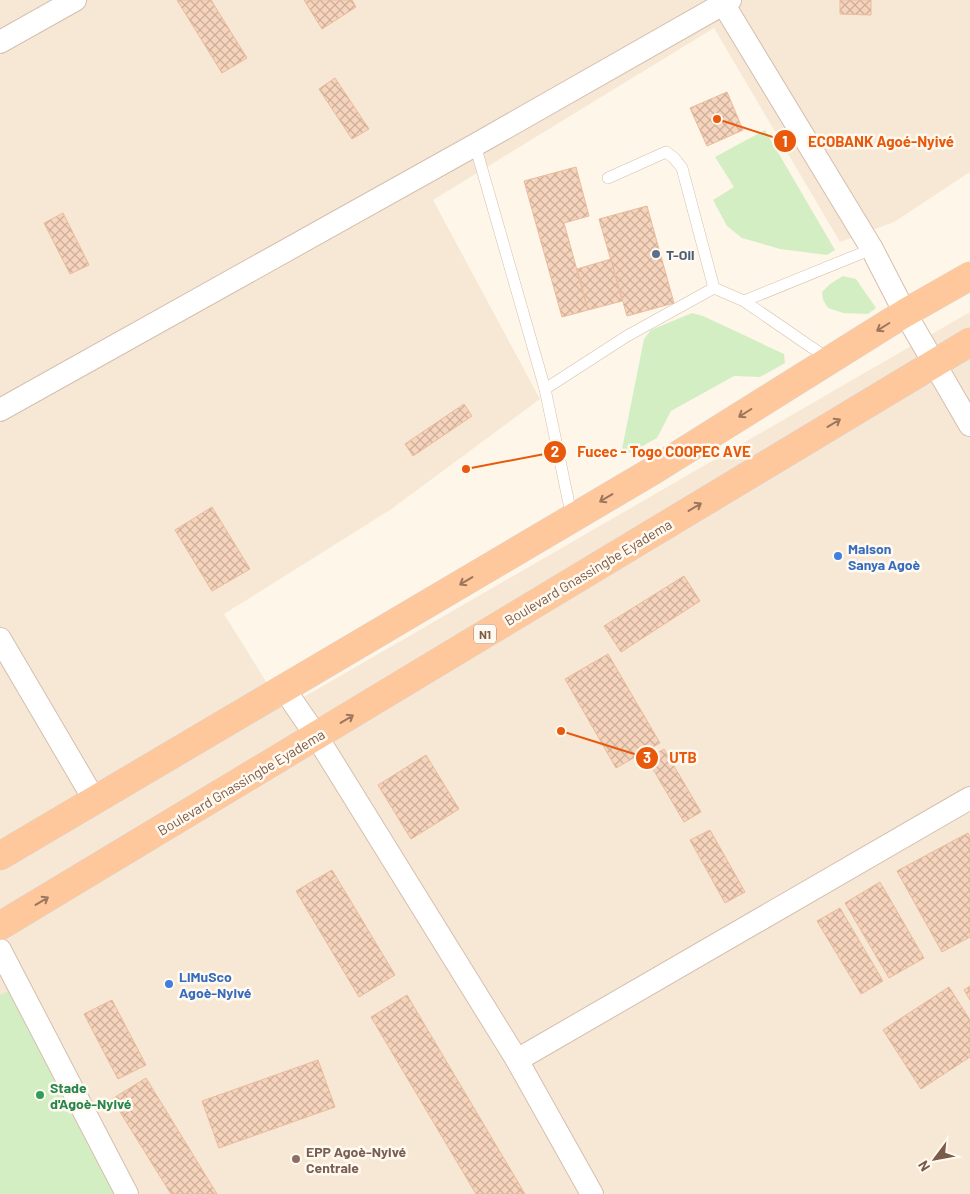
<svg xmlns="http://www.w3.org/2000/svg" width="970" height="1194" font-family="Barlow,sans-serif">
  <style>
    .residential { fill: #f7e8d5 }
    .green { fill: #d4eec4 }
    .building { fill: url(#building-cross-hatch); stroke: #ebbb9b }
    .lines { fill: none; stroke-linecap: round; stroke-linejoin: round }
    .service-casing { stroke: #d4bfae; stroke-width: 12 }
    .minor-casing { stroke: #d4bfae; stroke-width: 24 }
    .trunk-casing { stroke: #ddd4cf; stroke-width: 29 }
    .service { stroke: #fff; stroke-width: 11 }
    .minor { stroke: #fff; stroke-width: 22 }
    .trunk { stroke: #fec89c; stroke-width: 28 }
    .oneway { stroke: #9c765d }
    .service-dot { fill: #5c6f8a; stroke: #fff9f0; stroke-width: 2 }
    .shop-dot { fill: #3f7fe0; stroke: #fff9f0; stroke-width: 2 }
    .leisure-dot { fill: #2e9e5b; stroke: #fff9f0; stroke-width: 2 }
    .education-dot { fill: #8d6e63; stroke: #fff9f0; stroke-width: 2 }
    .labels { text-anchor: middle; dominant-baseline: central; stroke-width: 5; stroke-linejoin: round; paint-order: stroke }
    .shield { fill: #fff9f0; stroke: #a38a7a; stroke-width: 1 }
    .shield-label { font-size: 12px; font-weight: bold; fill: #7c5b48 }
    .service-label { font-size: 14px; font-weight: bold; fill: #4e5e75; stroke: #fff9f0; text-anchor: start }
    .shop-label { font-size: 14px; font-weight: bold; fill: #366cbe; stroke: #fff9f0; text-anchor: start }
    .street-label { font-size: 14px; fill: #7c5b48; stroke: #fff9f0 }
    .leisure-label { font-size: 14px; font-weight: bold; fill: #27864d; stroke: #fff9f0; text-anchor: start }
    .education-label { font-size: 14px; font-weight: bold; fill: #785e54; stroke: #fff9f0; text-anchor: start }
    .leader { fill: none; stroke: #e8590c; stroke-width: 2 }
    .callout-dot { fill: #e8590c; stroke: #fff9f0; stroke-width: 2 }
    .mark-label { font-size: 15px; text-anchor: middle; font-weight: bold; fill: #fff }
    .callout-label { font-size: 15px; text-anchor: middle; font-weight: bold; fill: #e8590c; stroke: #fff9f0; stroke-width: 5; stroke-linejoin: round; paint-order: stroke }
  </style>
  <defs>
    <pattern id="building-cross-hatch" width="8" height="8" patternUnits="userSpaceOnUse" patternTransform="scale(1.25)"><rect width="8" height="8" fill="#f6d4bc"/><path d="M0 0l8 8M0 8l8-8" fill="none" stroke="#ccaf9b"/></pattern>
  </defs>
  <rect width="100%" height="100%" fill="#fef6e8"/>
  <!-- residential -->
  <path class="residential" d="M 0,0 L 970,0 L 970,172 L 894,222 L 840,242 L 714,28 L 433,200 L 540,399 L 390,510 L 224,614 L 283,709 L 970,312 L 970,1194 L 0,1194 Z"/>
  <!-- green -->
  <g class="green">
    <path d="M 765,130 L 835,250 L 827,255 L 780,249 L 742,238 L 727,226 L 713,200 L 734,187 L 715,157 Z"/>
    <path d="M 843,276 L 856,279 L 876,308 L 868,314 L 843,313 L 828,308 L 823,300 L 822,292 L 830,284 Z"/>
    <path d="M 692,313 L 703,316 L 784,354 L 785,363 L 760,377 L 734,376 L 671,411 L 657,438 L 630,453 L 622,449 L 644,339 L 651,330 Z"/>
    <path d="M 19,986 L 134,1194 L 0,1194 L 0,995 Z"/>
  </g>
  <!-- building -->
  <g class="building">
    <path d="M 177,0 L 211,0 L 247,58 L 222,73 Z"/>
    <path d="M 304,0 L 352,0 L 356,7 L 322,29 Z"/>
    <path d="M 840,0 L 871,0 L 871,15 L 840,14 Z"/>
    <path d="M 335,78 L 369,129 L 352,139 L 319,89 Z"/>
    <path d="M 727,92 L 743,130 L 707,146 L 690,108 Z"/>
    <path d="M 576,167 L 589,216 L 564,223 L 588,310 L 562,317 L 524,181 Z"/>
    <path d="M 647,206 L 674,303 L 627,316 L 599,219 Z"/>
    <path d="M 63,213 L 89,265 L 70,274 L 44,223 Z"/>
    <path d="M 611,259 L 622,301 L 588,310 L 577,269 Z"/>
    <path d="M 464,404 L 472,416 L 413,456 L 405,444 Z"/>
    <path d="M 212,507 L 250,569 L 212,591 L 175,530 Z"/>
    <path d="M 684,576 L 700,601 L 621,652 L 604,626 Z"/>
    <path d="M 608,654 L 660,743 L 616,768 L 565,679 Z"/>
    <path d="M 664,749 L 701,812 L 684,822 L 647,759 Z"/>
    <path d="M 426,755 L 459,809 L 411,839 L 378,785 Z"/>
    <path d="M 710,830 L 745,892 L 725,903 L 690,840 Z"/>
    <path d="M 968,833 L 970,837 L 970,937 L 942,952 L 897,871 Z"/>
    <path d="M 332,870 L 395,975 L 359,997 L 296,891 Z"/>
    <path d="M 880,882 L 924,958 L 889,978 L 845,903 Z"/>
    <path d="M 840,908 L 883,981 L 861,994 L 817,921 Z"/>
    <path d="M 970,986 L 970,1000 L 964,990 Z"/>
    <path d="M 949,987 L 970,1020 L 970,1057 L 921,1089 L 883,1030 Z"/>
    <path d="M 407,995 L 525,1194 L 476,1194 L 371,1017 Z"/>
    <path d="M 112,1000 L 146,1065 L 118,1079 L 84,1014 Z"/>
    <path d="M 318,1060 L 335,1107 L 219,1148 L 202,1101 Z"/>
    <path d="M 146,1078 L 217,1194 L 171,1194 L 112,1099 Z"/>
  </g>
  <g class="lines">
    <defs>
      <g id="service">
        <path d="M 475,145 L 545,389"/>
        <path d="M 608,178 L 666,152 L 674,158 L 682,168 L 714,288"/>
        <path d="M 744,301 L 872,249"/>
        <path d="M 572,518 L 545,389 L 627,336 L 714,288 L 744,301 L 830,360"/>
      </g>
      <g id="minor">
        <path d="M 721,0 L 872,249 L 905,313 L 970,425"/>
        <path d="M 0,42 L 75,0"/>
        <path d="M 0,410 L 475,145 L 730,0"/>
        <path d="M 0,639 L 95,801"/>
        <path d="M 284,689 L 317,737 L 517,1060 L 592,1194"/>
        <path d="M 0,950 L 127,1194"/>
        <path d="M 517,1060 L 970,798"/>
      </g>
      <g id="trunk">
        <path d="M 0,856 L 654,470 L 905,313 L 970,276"/>
        <path d="M 0,926 C 324,733 646,536 970,342"/>
      </g>
    </defs>
    <!-- service casing -->
    <use href="#service" class="service-casing"/>
    <!-- minor casing -->
    <use href="#minor" class="minor-casing"/>
    <!-- trunk casing -->
    <use href="#trunk" class="trunk-casing"/>
    <!-- service -->
    <use href="#service" class="service"/>
    <!-- minor -->
    <use href="#minor" class="minor"/>
    <!-- trunk -->
    <use href="#trunk" class="trunk"/>
  </g>
  <!-- one-way arrows -->
  <defs><path id="oneway-shaft" d="M-6 0H5M1.5-3L5.5 0L1.5 3" fill="none" stroke-width="1.6" stroke-linecap="round" stroke-linejoin="round" transform="scale(1.25)"/></defs>
  <g class="oneway">
    <use href="#oneway-shaft" transform="translate(883 327) rotate(148)"/>
    <use href="#oneway-shaft" transform="translate(745 413) rotate(148)"/>
    <use href="#oneway-shaft" transform="translate(834 423) rotate(-31)"/>
    <use href="#oneway-shaft" transform="translate(606 498) rotate(149)"/>
    <use href="#oneway-shaft" transform="translate(695 507) rotate(-31)"/>
    <use href="#oneway-shaft" transform="translate(466 581) rotate(149)"/>
    <use href="#oneway-shaft" transform="translate(347 719) rotate(-31)"/>
    <use href="#oneway-shaft" transform="translate(42 901) rotate(-31)"/>
  </g>
  <!-- markers -->
  <circle class="service-dot" cx="656" cy="254" r="5"/>
  <g class="shop-dot">
    <circle cx="838" cy="556" r="5"/>
    <circle cx="169" cy="984" r="5"/>
  </g>
  <circle class="leisure-dot" cx="40" cy="1095" r="5"/>
  <circle class="education-dot" cx="296" cy="1159" r="5"/>
  <g class="labels">
    <!-- shield labels -->
    <rect class="shield" x="474" y="624.5" width="22" height="19" rx="4"/>
    <g class="shield-label">
      <text x="485" y="634">N1</text>
    </g>
    <!-- service labels -->
    <g class="service-label">
      <text x="666" y="254">T-Oil</text>
    </g>
    <!-- shop labels -->
    <g class="shop-label">
      <text x="848" y="548">Maison<tspan x="848" dy="16">Sanya Agoè</tspan></text>
      <text x="179" y="976">LiMuSco<tspan x="179" dy="16">Agoè-Nyivé</tspan></text>
    </g>
    <!-- street labels -->
    <g class="street-label">
      <text transform="translate(588 572) rotate(-31)">Boulevard Gnassingbe Eyadema</text>
      <text transform="translate(241 782) rotate(-31)">Boulevard Gnassingbe Eyadema</text>
    </g>
    <!-- leisure labels -->
    <g class="leisure-label">
      <text x="50" y="1087">Stade<tspan x="50" dy="16">d'Agoè-Nyivé</tspan></text>
    </g>
    <!-- education labels -->
    <g class="education-label">
      <text x="306" y="1151">EPP Agoè-Nyivé<tspan x="306" dy="16">Centrale</tspan></text>
    </g>
  </g>
  <!-- callouts -->
  <path class="leader" d="M717 119L785 141M466 469L555 452M561 731L647 758"/>
  <g class="callout-dot">
    <circle cx="717" cy="119" r="5"/>
    <circle cx="466" cy="469" r="5"/>
    <circle cx="561" cy="731" r="5"/>
    <circle cx="785" cy="141" r="12"/>
    <circle cx="555" cy="452" r="12"/>
    <circle cx="647" cy="758" r="12"/>
  </g>
  <g class="mark-label">
    <text x="785" y="147">1</text>
    <text x="555" y="457">2</text>
    <text x="647" y="763">3</text>
  </g>
  <g class="callout-label">
    <text x="881" y="147">ECOBANK Agoé-Nyivé</text>
    <text x="664" y="457">Fucec - Togo COOPEC AVE</text>
    <text x="683" y="763">UTB</text>
  </g>
  <!-- north arrow -->
  <g transform="translate(935 1159) rotate(238)" stroke="#fff9f0" stroke-width="4" paint-order="stroke">
  <path d="M0-4L9 19L0 12L-9 19Z" fill="#7c5b48"/>
  <text y="-8" font-size="14" font-weight="bold" text-anchor="middle" fill="#7c5b48">N</text>
  </g>
</svg>
